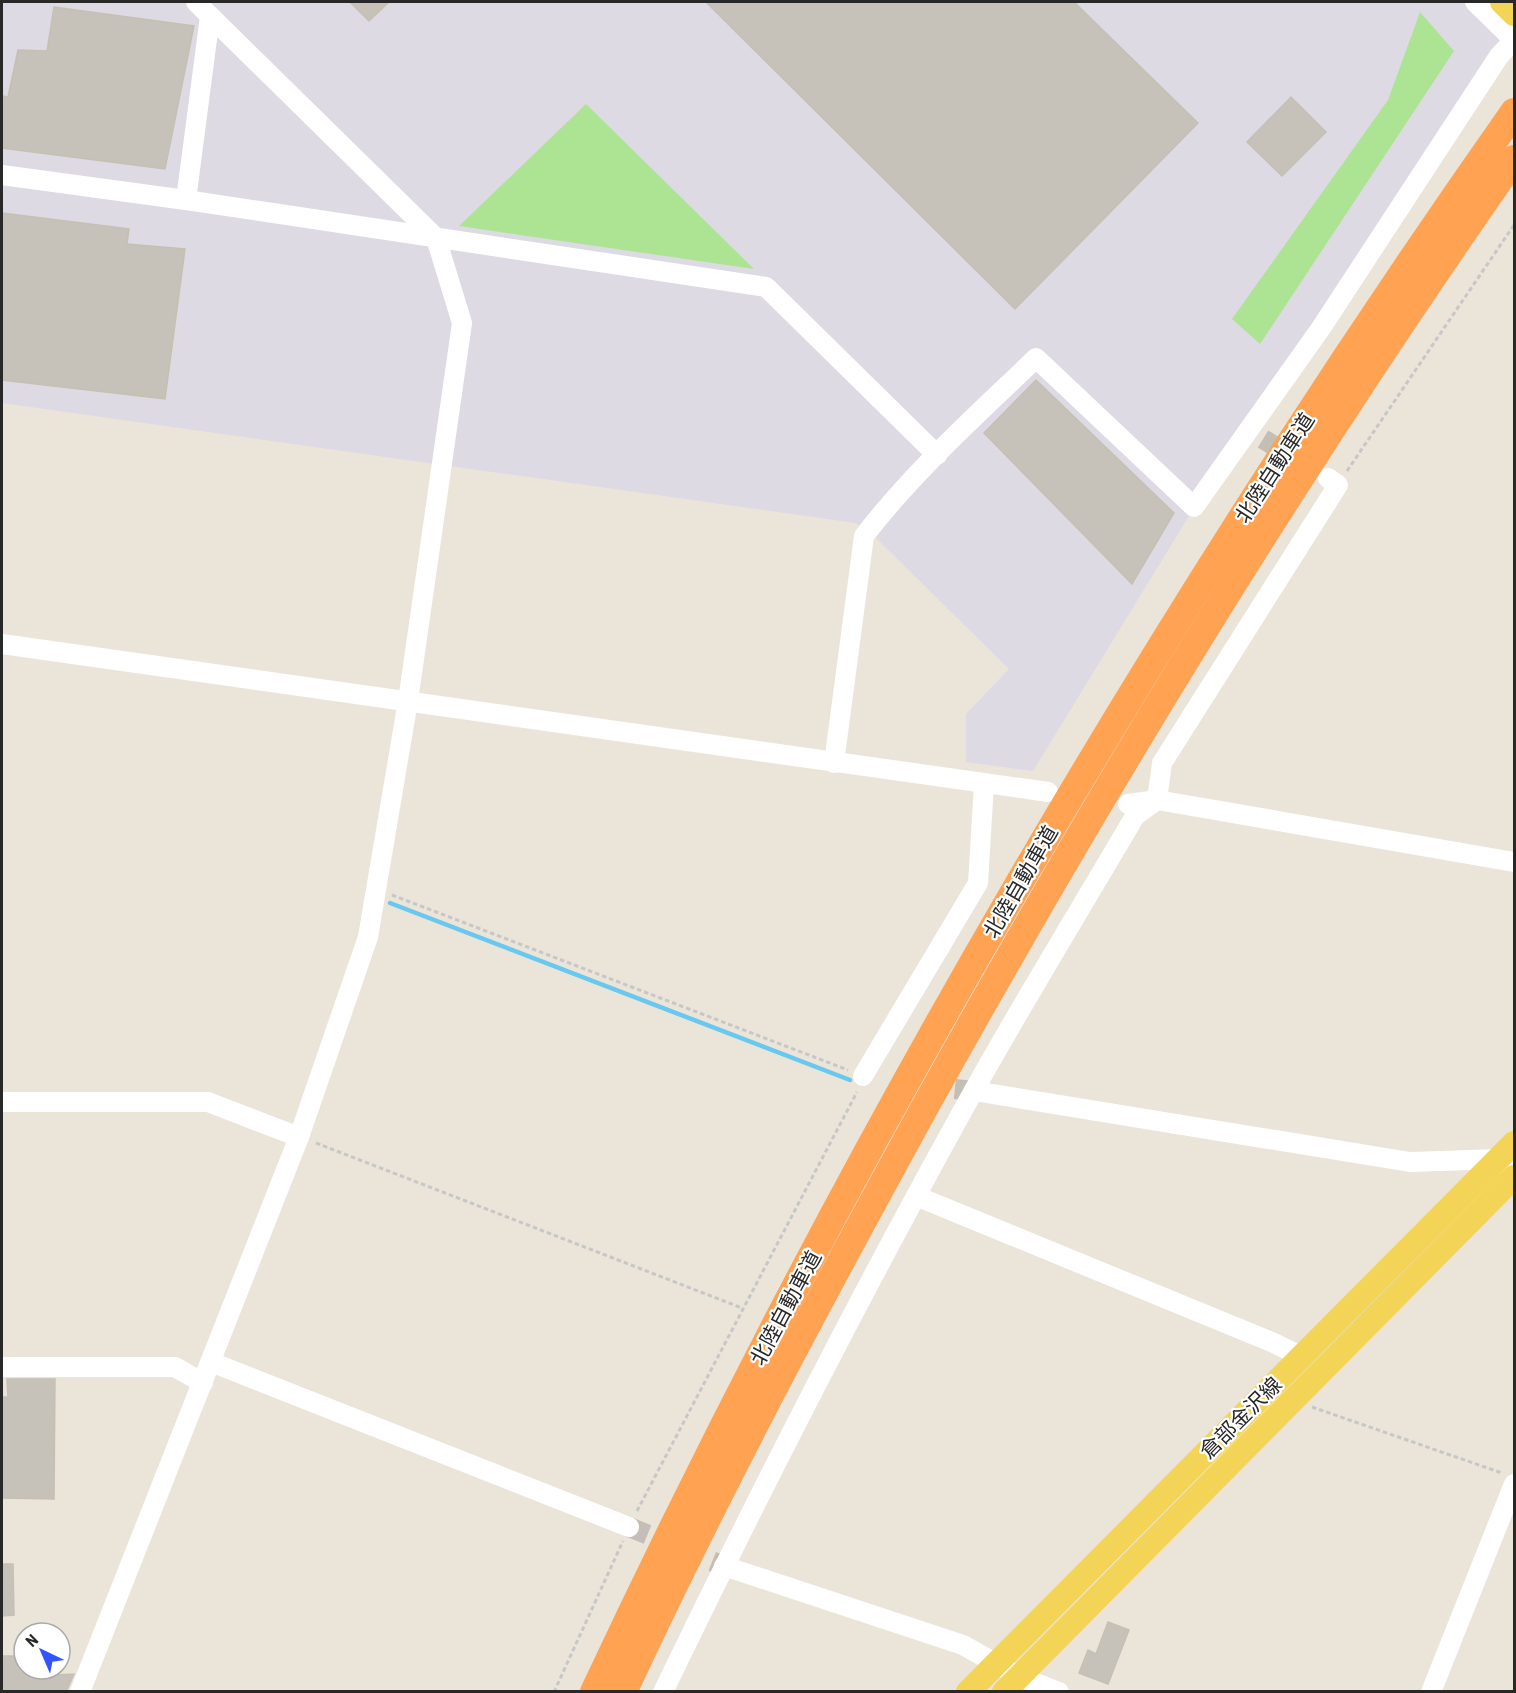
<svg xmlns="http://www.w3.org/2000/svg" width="1516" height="1693" font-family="'Roboto Condensed','Noto Sans JP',sans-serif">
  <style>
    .industrial { fill: #dddae3 }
    .green { fill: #ace494 }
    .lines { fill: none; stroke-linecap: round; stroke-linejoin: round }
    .stream { stroke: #69c8f0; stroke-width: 4.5 }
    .building { fill: #c6c1b9; stroke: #c6c0b3; stroke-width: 1.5 }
    .minor-tunnel { stroke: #c4beb6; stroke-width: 20; stroke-dasharray: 20 10; stroke-linecap: butt }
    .path { stroke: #c7c7c7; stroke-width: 3; stroke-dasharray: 4.5 3; stroke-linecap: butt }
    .minor { stroke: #fff; stroke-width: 20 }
    .major { stroke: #f3d457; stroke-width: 24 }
    .highway { stroke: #ffa251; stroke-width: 28 }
    .labels { text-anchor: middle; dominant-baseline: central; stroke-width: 4.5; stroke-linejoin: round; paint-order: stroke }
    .street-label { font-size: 21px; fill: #282828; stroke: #fff }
  </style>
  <rect width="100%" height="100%" fill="#ebe4d9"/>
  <!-- industrial -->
  <path class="industrial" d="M 2,2 L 1514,2 L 1514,25 L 1197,499 L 1189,516 L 1033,771 L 966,762 L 966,714 L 1009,669 L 875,537 L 856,523 L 2,403 Z"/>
  <!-- green -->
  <g class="green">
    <path d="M 1420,12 L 1454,51 L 1260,344 L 1232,319 L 1388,100 Z"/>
    <path d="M 586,104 L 754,269 L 459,226 Z"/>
  </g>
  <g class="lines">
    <!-- stream -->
    <path class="stream" d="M 390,903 L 850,1080"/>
  </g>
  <!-- building -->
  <g class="building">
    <path d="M 350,2 L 389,2 L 369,21 Z"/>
    <path d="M 706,2 L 1074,2 L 1198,123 L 1015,309 Z"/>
    <path d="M 54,7 L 194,26 L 165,169 L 2,148 L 2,96 L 8,97 L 18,50 L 47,51 Z"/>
    <path d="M 1291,97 L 1326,132 L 1282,176 L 1247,142 Z"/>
    <path d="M 2,213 L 129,229 L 127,244 L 185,249 L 165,399 L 2,380 Z"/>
    <path d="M 1036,380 L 1174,513 L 1132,584 L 984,433 Z"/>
    <path d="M 7,1379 L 55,1379 L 54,1499 L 2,1498 L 2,1397 L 8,1397 Z"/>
    <path d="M 2,1564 L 13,1564 L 14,1615 L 2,1616 Z"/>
    <path d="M 1108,1622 L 1129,1630 L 1108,1684 L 1079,1673 L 1088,1650 L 1096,1654 Z"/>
    <path d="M 2,1656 L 24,1656 L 24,1669 L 53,1669 L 54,1675 L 74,1674 L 66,1692 L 2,1692 Z"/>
  </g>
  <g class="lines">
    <!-- minor-tunnel -->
    <g class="minor-tunnel">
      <path d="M 1263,439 L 1294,458"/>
      <path d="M 925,1086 L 974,1091"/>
      <path d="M 629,1527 L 724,1566"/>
    </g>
    <!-- path -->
    <g class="path">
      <path d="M 1347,471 L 1514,225"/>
      <path d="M 392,895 L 848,1070"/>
      <path d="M 316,1143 L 742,1308"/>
      <path d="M 1312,1407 L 1502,1473"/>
      <path d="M 637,1511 L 857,1092"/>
      <path d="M 554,1692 L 623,1541"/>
    </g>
    <!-- minor -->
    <g class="minor">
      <path d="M 2,175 L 186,200 L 766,287 L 937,455"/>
      <path d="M 186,200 L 210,16 L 196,2"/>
      <path d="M 2,644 L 1048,792"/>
      <path d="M 834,763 L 864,536 C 914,471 977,415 1036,358 L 1194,507 L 1321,328 L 1499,56 L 1514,40 L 1475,2"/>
      <path d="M 1128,804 L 1157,800 L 1514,862"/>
      <path d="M 863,1076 L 978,883 L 984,784"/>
      <path d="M 974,1091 L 1410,1162 L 1499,1159 L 1504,1163"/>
      <path d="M 2,1102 L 208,1102 L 299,1137"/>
      <path d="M 916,1196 L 1274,1343 L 1302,1357"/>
      <path d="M 211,1362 L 629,1527"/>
      <path d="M 2,1367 L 175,1367 L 203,1383"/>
      <path d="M 724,1566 L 963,1645 L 1018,1676 L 1059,1692"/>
      <path d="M 80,1692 L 299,1137 L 368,937 L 408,701 L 462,323 L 436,238 L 210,16"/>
      <path d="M 663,1692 C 761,1489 864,1288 973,1092 C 1025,999 1081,908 1135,816 L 1157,800 L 1162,763 L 1338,485 L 1328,478"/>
      <path d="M 1431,1692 L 1514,1484"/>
    </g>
    <!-- major -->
    <g class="major">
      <path d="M 1502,2 L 1514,14"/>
      <path d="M 968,1692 L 1514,1143"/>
      <path d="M 1004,1692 L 1514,1177"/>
    </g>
    <!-- highway -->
    <g class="highway">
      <path d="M 594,1692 C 852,1142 1165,608 1514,112"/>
      <path d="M 623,1692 C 716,1492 820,1298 926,1105 C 1106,781 1301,463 1514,159"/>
    </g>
  </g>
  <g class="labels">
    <!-- street labels -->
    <g class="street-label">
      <text transform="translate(1275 468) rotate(-57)">北陸自動車道</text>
      <text transform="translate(1021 882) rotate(-60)">北陸自動車道</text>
      <text transform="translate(786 1308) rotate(-62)">北陸自動車道</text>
      <text transform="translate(1241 1418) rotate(-45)">倉部金沢線</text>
    </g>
  </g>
  <!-- border -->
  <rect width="1516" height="1693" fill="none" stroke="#282828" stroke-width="6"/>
  <!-- north arrow -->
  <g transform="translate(42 1651) rotate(316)"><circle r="28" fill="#ffffff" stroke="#a9a9a9" stroke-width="1.5"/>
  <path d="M0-4.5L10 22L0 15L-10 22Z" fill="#3553fd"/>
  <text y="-9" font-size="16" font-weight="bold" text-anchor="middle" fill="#282828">N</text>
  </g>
</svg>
